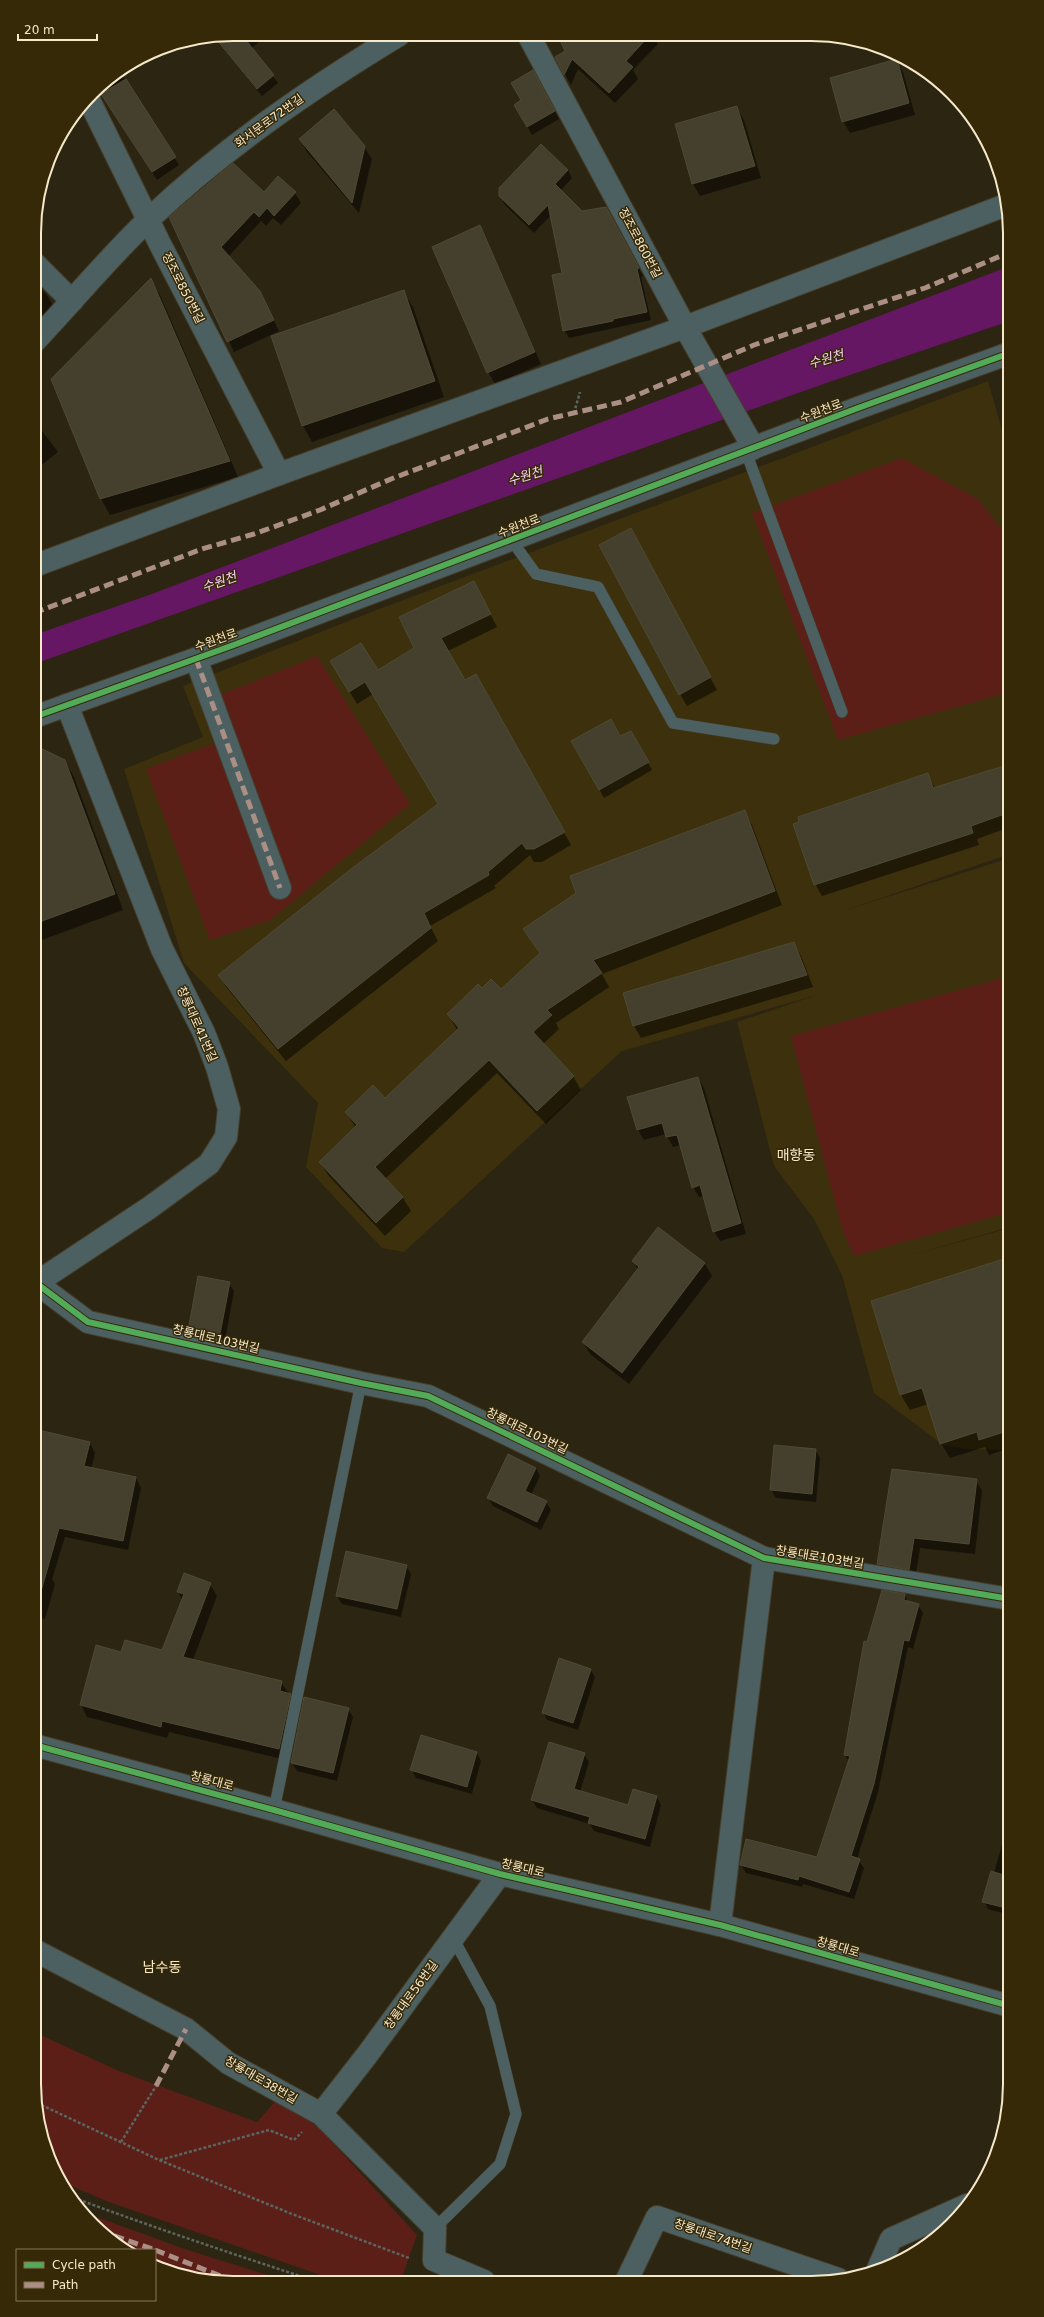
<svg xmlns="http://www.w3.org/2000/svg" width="1044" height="2317" font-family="'DejaVu Sans','Noto Sans KR',sans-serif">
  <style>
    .built { fill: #3d300c }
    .green { fill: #5b1f18 }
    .water { fill: #661764 }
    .shadow { fill: #0007 }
    .building { fill: #44402d; stroke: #4e4a35 }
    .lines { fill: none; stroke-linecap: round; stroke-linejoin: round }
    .service-casing { stroke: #46402e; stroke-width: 12 }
    .minor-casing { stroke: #46402e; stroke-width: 24 }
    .tertiary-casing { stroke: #46402e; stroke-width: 24 }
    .path { stroke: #5c6661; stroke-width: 2.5; stroke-dasharray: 3 2; stroke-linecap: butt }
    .service { stroke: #4d6061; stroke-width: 11 }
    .minor { stroke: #4d6061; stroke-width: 22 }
    .tertiary { stroke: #4d6061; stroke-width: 22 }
    .quiet { stroke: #ac8f84; stroke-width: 5; stroke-dasharray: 10 5; stroke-linecap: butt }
    .cycleway-casing { stroke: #362908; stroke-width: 8 }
    .cycleway { stroke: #51ab58; stroke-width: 6 }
    .labels { text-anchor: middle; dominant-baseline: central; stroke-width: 3; stroke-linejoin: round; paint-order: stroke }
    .street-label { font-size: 12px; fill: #f6e9ca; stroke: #362908 }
    .water-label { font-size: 13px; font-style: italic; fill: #fbcff9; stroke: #362908 }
    .quarter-label { font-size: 14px; fill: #f6e9ca; stroke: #362908 }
    .rim { fill: none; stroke: #f6e9ca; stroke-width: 2 }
  </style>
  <rect width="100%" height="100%" fill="#2c2512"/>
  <!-- built -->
  <path class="built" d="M 988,381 L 1010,458 L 1010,854 L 843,911 L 1010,858 L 1010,1227 L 904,1257 L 1010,1228 L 1010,1450 L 967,1449 L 943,1445 L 874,1393 L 842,1275 L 814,1219 L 774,1166 L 737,1022 L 817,995 L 622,1051 L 404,1252 L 382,1248 L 306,1167 L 318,1103 L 184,963 L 124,769 L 203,737 L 183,686 L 374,611 Z"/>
  <!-- green -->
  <g class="green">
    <path d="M 902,458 L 978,499 L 999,526 L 1010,530 L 1010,692 L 838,740 L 752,513 Z"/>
    <path d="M 317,656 L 410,804 L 270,920 L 210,940 L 146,769 L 220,741 L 203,702 Z"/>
    <path d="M 1010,976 L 1010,1212 L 854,1256 L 842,1229 L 791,1036 Z"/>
    <path d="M 34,2032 L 119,2071 L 257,2122 L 279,2097 L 321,2130 L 417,2235 L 401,2280 L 335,2280 L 109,2202 L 62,2182 L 41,2135 L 34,2084 Z"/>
    <path d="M 83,2212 L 182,2248 L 283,2280 L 195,2279 L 155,2266 L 155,2250 L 127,2250 L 102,2233 Z"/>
  </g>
  <!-- water -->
  <path class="water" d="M 1010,266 L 1010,321 L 832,381 L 34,664 L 34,635 L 152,594 Z"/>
  <!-- shadow -->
  <g class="shadow">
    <path d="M 233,34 L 256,34 L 260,41 L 252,48 L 278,83 L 262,96 L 214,38 Z"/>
    <path d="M 349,35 L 365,35 L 353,42 Z"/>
    <path d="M 559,36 L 653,37 L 658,44 L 633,70 L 638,79 L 615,103 L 578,69 L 571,85 L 556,58 L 567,51 Z"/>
    <path d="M 896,60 L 903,72 L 915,115 L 850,133 L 843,121 Z"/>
    <path d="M 120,72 L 179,165 L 157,180 L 98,88 Z"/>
    <path d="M 537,79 L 559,119 L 532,135 L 515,105 L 523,101 Z"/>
    <path d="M 737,108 L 744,120 L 761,178 L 700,196 L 693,184 Z"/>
    <path d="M 300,140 L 364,147 L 372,159 L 359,213 L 307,152 Z"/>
    <path d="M 568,170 L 572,178 L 560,191 L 582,212 L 610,216 L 643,276 L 641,277 L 651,320 L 569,338 L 564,330 L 564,274 L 551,215 L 534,233 L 505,205 L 500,196 Z"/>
    <path d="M 278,177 L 295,193 L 301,203 L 281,225 L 273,218 L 266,226 L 261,221 L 228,257 L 260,292 L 279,331 L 234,352 L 171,218 L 264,193 Z"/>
    <path d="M 480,227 L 541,364 L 495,384 L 488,372 Z"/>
    <path d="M 151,280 L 160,295 L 238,477 L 110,515 L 101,499 L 52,380 Z"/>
    <path d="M 34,283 L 47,295 L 53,306 L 34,327 Z"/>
    <path d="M 403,291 L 413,307 L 444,397 L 312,442 L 303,426 L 272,337 Z"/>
    <path d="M 34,420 L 58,452 L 34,471 Z"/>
    <path d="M 637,541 L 717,690 L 687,706 L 680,694 Z"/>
    <path d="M 474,582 L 497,627 L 448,651 L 465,681 L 476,676 L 571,845 L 542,862 L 534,862 L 530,855 L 494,886 L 496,888 L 430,926 L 438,941 L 286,1061 L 227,988 L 219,975 L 439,804 L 373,694 L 357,704 L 339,674 L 378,672 L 415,648 Z"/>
    <path d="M 631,732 L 652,770 L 604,798 L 573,742 L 620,738 Z"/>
    <path d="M 34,747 L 65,761 L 74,777 L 123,910 L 34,943 Z"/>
    <path d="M 1010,764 L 1010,827 L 977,839 L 979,845 L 822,896 L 815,884 L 927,775 L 935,788 Z"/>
    <path d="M 744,811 L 752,825 L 782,905 L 602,974 L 609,987 L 556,1023 L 559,1029 L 543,1044 L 573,1076 L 581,1090 L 546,1124 L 497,1073 L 385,1179 L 403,1198 L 411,1211 L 385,1236 L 328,1175 L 320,1162 L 356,1128 L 346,1112 L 385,1099 L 458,1031 L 448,1015 L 482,990 L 501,991 L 540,954 L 525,929 Z"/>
    <path d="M 794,944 L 801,956 L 813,987 L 641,1038 L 634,1026 Z"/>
    <path d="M 698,1078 L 704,1088 L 746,1234 L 720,1241 L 714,1231 L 704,1196 L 699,1197 L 693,1187 L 681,1145 L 673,1147 L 666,1134 L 644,1140 L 638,1130 L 629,1098 Z"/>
    <path d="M 659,1228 L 705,1264 L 712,1276 L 629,1384 L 590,1354 L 583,1342 L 638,1270 L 633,1261 Z"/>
    <path d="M 1010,1258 L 1010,1448 L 989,1455 L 985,1447 L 950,1458 L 941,1443 L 928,1404 L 910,1410 L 901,1395 L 872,1302 Z"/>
    <path d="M 199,1277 L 229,1283 L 234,1291 L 224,1346 L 193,1339 L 189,1331 Z"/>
    <path d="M 34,1430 L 90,1443 L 95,1453 L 91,1469 L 136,1478 L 141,1488 L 128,1550 L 65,1537 L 52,1579 L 55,1584 L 45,1619 L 34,1616 Z"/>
    <path d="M 815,1450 L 820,1458 L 816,1502 L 776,1498 L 771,1490 Z"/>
    <path d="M 536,1468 L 540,1476 L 531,1495 L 546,1502 L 551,1510 L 541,1530 L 493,1506 L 488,1498 Z"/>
    <path d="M 976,1480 L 982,1491 L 975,1554 L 920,1548 L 915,1580 L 884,1575 L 878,1564 Z"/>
    <path d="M 406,1566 L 411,1574 L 401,1617 L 342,1604 L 337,1596 Z"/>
    <path d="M 210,1584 L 217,1596 L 193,1660 L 281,1682 L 297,1706 L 286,1760 L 169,1732 L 167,1738 L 87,1717 L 81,1705 L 122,1653 L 163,1651 L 182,1600 L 178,1592 Z"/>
    <path d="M 905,1595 L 908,1602 L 918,1605 L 923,1613 L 913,1649 L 908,1647 L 878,1792 L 857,1859 L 864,1868 L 854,1899 L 803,1884 L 802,1887 L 746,1873 L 741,1865 L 817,1858 L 849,1762 L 845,1755 L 868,1643 Z"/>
    <path d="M 590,1669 L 595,1677 L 578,1730 L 547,1720 L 543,1712 Z"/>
    <path d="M 348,1709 L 353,1717 L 337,1781 L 297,1771 L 292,1763 Z"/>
    <path d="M 477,1753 L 481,1761 L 472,1794 L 416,1778 L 412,1770 Z"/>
    <path d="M 584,1754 L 589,1762 L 580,1792 L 629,1806 L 657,1797 L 661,1805 L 650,1847 L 594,1831 L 590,1824 L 537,1808 L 532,1800 Z"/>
    <path d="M 1010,1816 L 1010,1915 L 988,1909 L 984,1901 L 994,1873 Z"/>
  </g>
  <!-- building -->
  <g class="building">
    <path d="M 233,34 L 241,34 L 274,75 L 257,89 L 215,38 Z"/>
    <path d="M 558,36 L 611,36 L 648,37 L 626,61 L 633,67 L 609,93 L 572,59 L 564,75 L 555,57 L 565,51 Z"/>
    <path d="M 897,59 L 909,103 L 842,122 L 830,78 Z"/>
    <path d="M 533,70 L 555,111 L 527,127 L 514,105 L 521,100 L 511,83 Z"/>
    <path d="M 126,79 L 176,157 L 152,172 L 101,94 Z"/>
    <path d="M 737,106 L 755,166 L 692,184 L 675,124 Z"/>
    <path d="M 334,109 L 365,146 L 352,203 L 299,139 Z"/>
    <path d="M 541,144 L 568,170 L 555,184 L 582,211 L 606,207 L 639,268 L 637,269 L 647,312 L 613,319 L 613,321 L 563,331 L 552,275 L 562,273 L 548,205 L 529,225 L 499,196 L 499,188 Z"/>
    <path d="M 233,163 L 264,192 L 278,176 L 296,192 L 274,216 L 267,208 L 259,217 L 254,212 L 221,247 L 260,291 L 274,320 L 227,342 L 169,217 Z"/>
    <path d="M 480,225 L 535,352 L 487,373 L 432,247 Z"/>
    <path d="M 151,278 L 230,461 L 100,499 L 51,379 Z"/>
    <path d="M 404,290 L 435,381 L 302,426 L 271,336 Z"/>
    <path d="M 631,528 L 711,677 L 679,695 L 599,545 Z"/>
    <path d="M 474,581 L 491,614 L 441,638 L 465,680 L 476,674 L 565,832 L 534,849 L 526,849 L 522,843 L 488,872 L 489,875 L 424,913 L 431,928 L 278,1049 L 218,975 L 351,869 L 438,804 L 365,682 L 349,692 L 330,661 L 361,643 L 378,670 L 414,648 L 399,617 Z"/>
    <path d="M 611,719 L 620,736 L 631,731 L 649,762 L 599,790 L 571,741 Z"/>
    <path d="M 34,745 L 65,760 L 115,894 L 34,924 Z"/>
    <path d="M 1010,764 L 1010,812 L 971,826 L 973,833 L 814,885 L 793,824 L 799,822 L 798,817 L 928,773 L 933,788 Z"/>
    <path d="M 745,810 L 775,891 L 593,960 L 602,973 L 547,1010 L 552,1015 L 533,1032 L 574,1076 L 537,1111 L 489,1060 L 375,1167 L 403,1197 L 376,1223 L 319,1162 L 357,1125 L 345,1112 L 373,1085 L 385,1098 L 459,1028 L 447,1014 L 478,984 L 482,988 L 491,979 L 501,989 L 540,953 L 523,929 L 576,893 L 570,876 Z"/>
    <path d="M 794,942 L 807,975 L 633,1026 L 623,993 Z"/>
    <path d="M 698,1077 L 741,1223 L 713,1232 L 700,1185 L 692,1188 L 677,1135 L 666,1137 L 662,1123 L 637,1130 L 627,1097 Z"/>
    <path d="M 658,1227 L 705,1263 L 622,1373 L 582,1342 L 639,1267 L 632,1261 Z"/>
    <path d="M 1010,1257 L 1010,1430 L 979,1440 L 977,1432 L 940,1444 L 922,1388 L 900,1395 L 871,1301 Z"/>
    <path d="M 198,1276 L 230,1282 L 219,1339 L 188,1331 Z"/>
    <path d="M 34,1429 L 90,1442 L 84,1466 L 136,1477 L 123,1541 L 59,1528 L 40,1595 L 34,1594 Z"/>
    <path d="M 774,1445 L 816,1449 L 812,1494 L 770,1490 Z"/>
    <path d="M 508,1454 L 536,1468 L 525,1491 L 547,1501 L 537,1522 L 487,1498 Z"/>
    <path d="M 892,1469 L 977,1479 L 969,1544 L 914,1538 L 909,1570 L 877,1564 Z"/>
    <path d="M 346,1551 L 407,1565 L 397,1609 L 336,1596 Z"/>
    <path d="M 184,1573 L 211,1583 L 183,1657 L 282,1681 L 280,1691 L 291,1694 L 279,1749 L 162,1721 L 161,1727 L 80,1705 L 96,1645 L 121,1652 L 125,1640 L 162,1650 L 184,1594 L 177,1592 Z"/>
    <path d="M 882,1590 L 905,1594 L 904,1600 L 919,1604 L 909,1641 L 904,1640 L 874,1784 L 851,1856 L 860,1859 L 849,1892 L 799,1876 L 798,1880 L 740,1865 L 746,1839 L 817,1857 L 850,1756 L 844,1755 L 864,1641 L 867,1642 Z"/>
    <path d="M 559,1658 L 591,1669 L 573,1723 L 542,1713 Z"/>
    <path d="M 304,1697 L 349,1708 L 333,1773 L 291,1763 Z"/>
    <path d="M 421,1735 L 477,1752 L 467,1787 L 410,1770 Z"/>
    <path d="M 549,1742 L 585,1753 L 574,1789 L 628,1805 L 633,1789 L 657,1796 L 645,1839 L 588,1823 L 590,1817 L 531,1800 Z"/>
    <path d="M 991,1871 L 1010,1877 L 1010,1909 L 982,1902 Z"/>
  </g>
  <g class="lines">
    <defs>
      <g id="service">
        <path d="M 746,452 L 842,712"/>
        <path d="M 512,541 L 536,574 L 598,587 L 673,723 L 774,739"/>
        <path d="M 274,1810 L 361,1383"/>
        <path d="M 435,2228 L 500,2164 L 516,2114 L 490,2006 L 453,1938"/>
      </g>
      <g id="minor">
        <path d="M 529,36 L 685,327 L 749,440 L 752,449"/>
        <path d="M 89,100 L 161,246 L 279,474"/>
        <path d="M 34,263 L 72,301"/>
        <path d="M 34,342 C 72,302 108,258 148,220 C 224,148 310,89 399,35"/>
        <path d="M 34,566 L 279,474 L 685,327 L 1006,205"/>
        <path d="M 196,659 L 280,888"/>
        <path d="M 34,717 L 231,646 L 858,408 L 1010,353"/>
        <path d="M 36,1283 L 88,1322 L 361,1383 L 428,1396 L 764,1558 L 1010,1599"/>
        <path d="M 34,1290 L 36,1283 L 149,1208 L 209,1164 L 226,1137 L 229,1109 L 217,1067 L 204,1033 L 162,949 L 67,705"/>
        <path d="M 720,1925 L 764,1558"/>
        <path d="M 34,1950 L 186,2029 L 228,2063 L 321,2114 L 435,2228 L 434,2260 L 484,2281"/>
        <path d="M 321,2114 L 367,2055 L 500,1874"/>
        <path d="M 878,2269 L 891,2239 L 967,2205"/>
        <path d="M 626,2282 L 657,2217 L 838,2279"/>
      </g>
      <path id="tertiary" d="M 34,1745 L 274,1810 L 500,1874 L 720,1925 L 1010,2006"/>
    </defs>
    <!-- service casing -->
    <use href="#service" class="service-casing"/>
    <!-- minor casing -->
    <use href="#minor" class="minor-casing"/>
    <!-- tertiary casing -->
    <use href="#tertiary" class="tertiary-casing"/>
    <!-- path -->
    <g class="path">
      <path d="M 574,413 L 580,392"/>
      <path d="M 37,2103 L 159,2160 L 292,2214 L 409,2258"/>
      <path d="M 121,2142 L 156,2086"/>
      <path d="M 160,2160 L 269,2130 L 294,2140 L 302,2132"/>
      <path d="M 69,2196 C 149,2226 230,2253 312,2280"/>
    </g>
    <!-- service -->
    <use href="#service" class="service"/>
    <!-- minor -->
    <use href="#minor" class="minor"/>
    <!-- tertiary -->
    <use href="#tertiary" class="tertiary"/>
    <!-- quiet -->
    <g class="quiet">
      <path d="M 34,613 L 202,549 L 254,534 L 320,510 L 391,479 L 548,419 L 621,402 L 754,345 L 925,288 L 1010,252"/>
      <path d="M 196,659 L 280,888"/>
      <path d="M 156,2086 L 186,2029"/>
      <path d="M 100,2231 L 155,2250"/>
      <path d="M 155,2250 L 228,2279"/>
    </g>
    <defs>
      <g id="cycleway">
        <path d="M 34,717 L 231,646 L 858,408 L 1010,353"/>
        <path d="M 36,1283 L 88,1322 L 361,1383 L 428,1396 L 764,1558 L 1010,1599"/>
        <path d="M 34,1745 L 274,1810 L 500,1874 L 720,1925 L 1010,2006"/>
      </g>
    </defs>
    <!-- cycleway casing -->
    <use href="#cycleway" class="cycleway-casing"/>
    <!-- cycleway -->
    <use href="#cycleway" class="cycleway"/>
  </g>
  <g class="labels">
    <!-- street labels -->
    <g class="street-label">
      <text transform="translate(269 121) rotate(-36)">화서문로72번길</text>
      <text transform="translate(640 243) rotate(62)">정조로860번길</text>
      <text transform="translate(183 288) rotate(63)">정조로850번길</text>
      <text transform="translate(821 411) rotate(-21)">수원천로</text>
      <text transform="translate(519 526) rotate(-21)">수원천로</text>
      <text transform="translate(216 640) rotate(-20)">수원천로</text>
      <text transform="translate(197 1024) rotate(66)">창룡대로41번길</text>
      <text transform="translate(216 1339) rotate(13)">창룡대로103번길</text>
      <text transform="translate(527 1431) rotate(26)">창룡대로103번길</text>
      <text transform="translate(820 1557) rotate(9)">창룡대로103번길</text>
      <text transform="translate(212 1781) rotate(15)">창룡대로</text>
      <text transform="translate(523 1868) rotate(13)">창룡대로</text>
      <text transform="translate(838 1947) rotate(16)">창룡대로</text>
      <text transform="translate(411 1995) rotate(-54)">창룡대로56번길</text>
      <text transform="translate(261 2080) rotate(30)">창룡대로38번길</text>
      <text transform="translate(713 2236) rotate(19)">창룡대로74번길</text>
    </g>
    <!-- water labels -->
    <g class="water-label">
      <text transform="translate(826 359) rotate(-16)">수원천</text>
      <text transform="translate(525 476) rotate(-17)">수원천</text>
      <text transform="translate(219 582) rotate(-20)">수원천</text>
    </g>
    <!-- quarter labels -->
    <g class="quarter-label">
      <text x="796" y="1155">매향동</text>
      <text x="162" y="1967">남수동</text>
    </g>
  </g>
  <!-- crop -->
  <path d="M0 0H1044V2317H0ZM233 41H811A192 192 0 0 1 1003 233V2084A192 192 0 0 1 811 2276H233A192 192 0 0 1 41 2084V233A192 192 0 0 1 233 41Z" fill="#362908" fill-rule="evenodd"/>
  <path class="rim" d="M233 41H811A192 192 0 0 1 1003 233V2084A192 192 0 0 1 811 2276H233A192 192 0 0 1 41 2084V233A192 192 0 0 1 233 41Z"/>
  <!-- legend -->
  <rect x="16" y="2249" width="140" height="52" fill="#362908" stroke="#837656"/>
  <rect x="24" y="2262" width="20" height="6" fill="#51ab58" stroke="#837656"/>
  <text x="52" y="2269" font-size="12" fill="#f6e9ca">Cycle path</text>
  <rect x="24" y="2282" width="20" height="6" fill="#ac8f84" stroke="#837656"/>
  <text x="52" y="2289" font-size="12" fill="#f6e9ca">Path</text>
  <!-- scale -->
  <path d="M18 34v6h79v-6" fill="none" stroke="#f6e9ca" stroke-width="2"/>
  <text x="24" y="34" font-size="12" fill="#f6e9ca" stroke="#362908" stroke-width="3" paint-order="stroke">20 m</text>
</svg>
